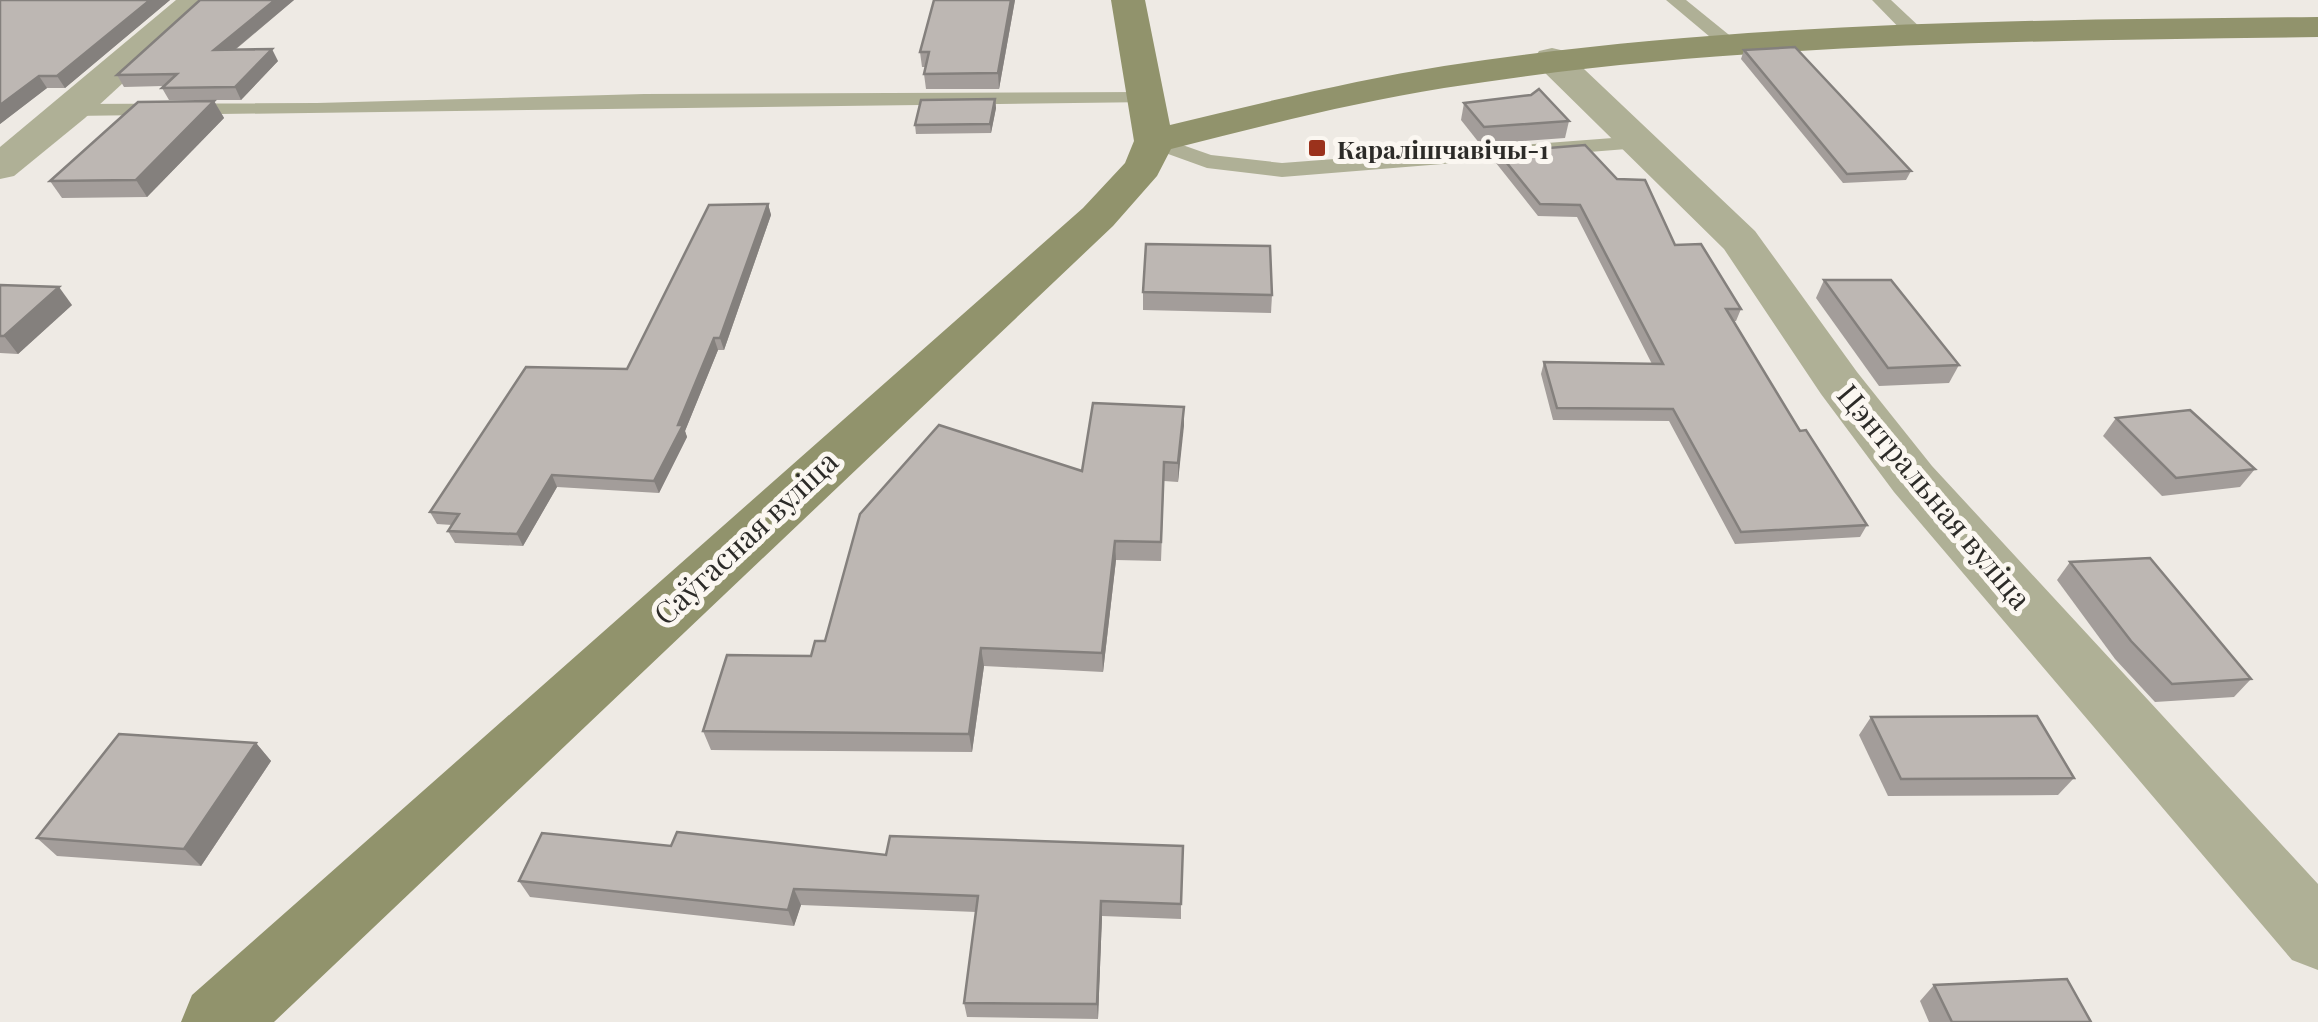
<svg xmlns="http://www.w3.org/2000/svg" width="2318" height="1022" font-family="'Playfair Display',serif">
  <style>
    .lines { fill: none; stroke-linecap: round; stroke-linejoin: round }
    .lane { fill: #afb096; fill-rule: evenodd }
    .street { fill: #afb096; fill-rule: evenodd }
    .secondary { fill: #91936c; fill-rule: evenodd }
    .wall { fill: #a39d9a }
    .shaded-wall { fill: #84807d }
    .building { fill: #bdb7b3; stroke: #84807d; stroke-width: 2.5 }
    .poi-dot { fill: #9b321c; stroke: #fbf7f1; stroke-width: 4 }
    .labels { text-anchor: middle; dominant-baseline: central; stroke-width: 10; stroke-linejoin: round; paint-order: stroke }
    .far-poi-label { font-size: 25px; font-weight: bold; fill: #2c2b28; stroke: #fbf7f1; text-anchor: start }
    .street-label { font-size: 30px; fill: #2c2b28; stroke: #fbf7f1 }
  </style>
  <rect width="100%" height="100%" fill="#eeeae4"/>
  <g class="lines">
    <!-- lane -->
    <g class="lane">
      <path d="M 1666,0 L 1686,0 L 1739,43 L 1736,47 L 1722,47 Z"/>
      <path d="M 1872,0 L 1891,0 L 1924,31 L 1924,39 L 1910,39 Z"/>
      <path d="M 1145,92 L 1155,98 L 1152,102 L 72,116 L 62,110 L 72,104 L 317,103 L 644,94 Z"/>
      <path d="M 1154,135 L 1211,155 L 1282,163 L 1639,136 L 1650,142 L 1639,148 L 1282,177 L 1207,168 L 1146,146 L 1143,141 L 1146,136 Z"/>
    </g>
    <!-- street -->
    <g class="street">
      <path d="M 176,0 L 213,0 L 85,118 L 14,176 L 0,179 L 0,147 Z"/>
      <path d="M 1552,48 L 1565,51 L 1755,231 L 1857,372 L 1932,466 L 2318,884 L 2318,970 L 2292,960 L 1894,492 L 1821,394 L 1724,249 L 1539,67 L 1534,59 L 1539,51 Z"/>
    </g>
    <!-- secondary -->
    <path class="secondary" d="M 1111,0 L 1145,0 L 1170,125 C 1261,103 1351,81 1444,66 C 1733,21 2026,20 2318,17 L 2318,37 C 2026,41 1733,42 1444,88 C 1351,103 1261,126 1171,149 L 1157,176 L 1113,226 L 274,1022 L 181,1022 L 192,995 L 1083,208 L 1125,163 L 1134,141 Z"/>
  </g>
  <!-- wall -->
  <g class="wall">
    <path d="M 0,0 L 170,0 L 65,88 L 47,88 L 0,124 Z"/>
    <path d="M 200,0 L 294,0 L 235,50 L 278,61 L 241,100 L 169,100 L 162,88 L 163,86 L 124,87 L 117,75 Z"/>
    <path d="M 934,0 L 1015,0 L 999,89 L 926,89 L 924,74 L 926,67 L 922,67 L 920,52 Z"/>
    <path d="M 1744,50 L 1911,171 L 1906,180 L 1843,183 L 1741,59 Z"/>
    <path d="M 995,99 L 996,108 L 991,133 L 916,134 L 915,125 Z"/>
    <path d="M 214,101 L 224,118 L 147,197 L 62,198 L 50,181 Z"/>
    <path d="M 1464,103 L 1569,121 L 1565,138 L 1480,144 L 1461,120 Z"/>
    <path d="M 1498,152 L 1675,245 L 1741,309 L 1736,321 L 1734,321 L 1800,431 L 1867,525 L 1860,537 L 1735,544 L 1669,421 L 1553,420 L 1541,374 L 1544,362 L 1652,364 L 1577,217 L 1538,216 L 1496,163 Z"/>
    <path d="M 768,204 L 771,215 L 724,350 L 718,350 L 685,431 L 687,437 L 659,493 L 557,487 L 523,546 L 455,543 L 448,531 L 452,525 L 437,524 L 430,512 L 627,369 Z"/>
    <path d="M 1824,280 L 1959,365 L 1949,383 L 1879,386 L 1816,298 Z"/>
    <path d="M 0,285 L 72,305 L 18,354 L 0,353 Z"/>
    <path d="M 1143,292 L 1272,295 L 1271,313 L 1143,310 Z"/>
    <path d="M 1184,407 L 1178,482 L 1164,481 L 1161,561 L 1116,560 L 1103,672 L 984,666 L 972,752 L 711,750 L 703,731 L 811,656 L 825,641 L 1082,471 Z"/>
    <path d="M 2116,418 L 2255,469 L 2240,487 L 2162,496 L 2103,436 Z"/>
    <path d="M 2070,562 L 2251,679 L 2234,697 L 2155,702 L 2115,659 L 2057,580 Z"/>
    <path d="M 1871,717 L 2074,778 L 2058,795 L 1888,796 L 1859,735 Z"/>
    <path d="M 256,743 L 271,761 L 201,866 L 57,856 L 37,838 Z"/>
    <path d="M 542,833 L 1181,904 L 1181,919 L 1102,916 L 1098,1019 L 967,1017 L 964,1003 L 976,912 L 801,905 L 794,926 L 530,897 L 519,881 Z"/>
    <path d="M 1934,985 L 2091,1022 L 1929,1022 L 1920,1001 Z"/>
  </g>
  <!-- shaded-wall -->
  <g class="shaded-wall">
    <path d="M 150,0 L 170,0 L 65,88 L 57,76 Z"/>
    <path d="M 275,0 L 294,0 L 220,62 L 214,50 Z"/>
    <path d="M 1011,0 L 1015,0 L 999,89 L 998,73 Z"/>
    <path d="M 272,49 L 278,61 L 241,100 L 235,87 Z"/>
    <path d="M 39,76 L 47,88 L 0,124 L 0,105 Z"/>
    <path d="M 995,99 L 996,108 L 991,133 L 990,124 Z"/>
    <path d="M 214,101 L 224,118 L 147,197 L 136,180 Z"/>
    <path d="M 768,204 L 771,215 L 724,350 L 720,338 Z"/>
    <path d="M 59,287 L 72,305 L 18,354 L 4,336 Z"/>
    <path d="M 714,338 L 718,350 L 685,431 L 687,437 L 659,493 L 654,481 Z"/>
    <path d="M 1184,407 L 1184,426 L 1178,482 L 1178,463 Z"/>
    <path d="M 552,475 L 557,487 L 523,546 L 517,534 Z"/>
    <path d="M 1115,541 L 1116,560 L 1103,672 L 1102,653 Z"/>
    <path d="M 981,648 L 984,666 L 972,752 L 969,734 Z"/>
    <path d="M 256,743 L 271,761 L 201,866 L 184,849 Z"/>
    <path d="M 794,889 L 801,905 L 794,926 L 788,910 Z"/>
    <path d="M 1101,901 L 1102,916 L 1098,1019 L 1097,1004 Z"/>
  </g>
  <!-- building -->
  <g class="building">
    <path d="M 0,0 L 150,0 L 57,76 L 39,76 L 0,105 Z"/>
    <path d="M 200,0 L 275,0 L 214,50 L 272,49 L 235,87 L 162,88 L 177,74 L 117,75 Z"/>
    <path d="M 934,0 L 1011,0 L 998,73 L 924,74 L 929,52 L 920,52 Z"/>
    <path d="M 1795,47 L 1911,171 L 1847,174 L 1744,50 Z"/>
    <path d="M 1539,89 L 1569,121 L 1484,127 L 1464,103 L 1531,95 Z"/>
    <path d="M 995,99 L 990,124 L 915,125 L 921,100 Z"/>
    <path d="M 214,101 L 136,180 L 50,181 L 138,102 Z"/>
    <path d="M 1585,145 L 1617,179 L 1645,180 L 1675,245 L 1701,244 L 1741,309 L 1726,309 L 1800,431 L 1806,430 L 1867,525 L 1741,532 L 1673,409 L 1557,408 L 1544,362 L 1663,364 L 1580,205 L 1540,204 L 1498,152 Z"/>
    <path d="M 768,204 L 720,338 L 714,338 L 678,425 L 683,425 L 654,481 L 552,475 L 517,534 L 448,531 L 459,514 L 430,512 L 526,367 L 627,369 L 709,205 Z"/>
    <path d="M 1146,244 L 1270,246 L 1272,295 L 1143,292 Z"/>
    <path d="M 1824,280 L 1891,280 L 1959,365 L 1888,368 Z"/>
    <path d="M 0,285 L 59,287 L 4,336 L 0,336 Z"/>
    <path d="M 1093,403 L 1184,407 L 1178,463 L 1164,462 L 1161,542 L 1115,541 L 1102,653 L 981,648 L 969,734 L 703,731 L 727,655 L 811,656 L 815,641 L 825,641 L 860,514 L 939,425 L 1082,471 Z"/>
    <path d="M 2190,410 L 2255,469 L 2176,478 L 2116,418 Z"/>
    <path d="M 2150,558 L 2251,679 L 2172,684 L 2131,641 L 2070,562 Z"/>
    <path d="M 2037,716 L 2074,778 L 1901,779 L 1871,717 Z"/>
    <path d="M 119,734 L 256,743 L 184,849 L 37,838 Z"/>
    <path d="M 677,832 L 886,855 L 890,836 L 1183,846 L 1181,904 L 1101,901 L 1097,1004 L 964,1003 L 978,896 L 794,889 L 788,910 L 519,881 L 542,833 L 671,846 Z"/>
    <path d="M 2067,979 L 2091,1022 L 1952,1022 L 1934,985 Z"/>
  </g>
  <!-- markers -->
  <rect class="poi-dot" x="1307" y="138" width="20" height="20" rx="5"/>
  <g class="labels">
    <!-- far-poi labels -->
    <g class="far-poi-label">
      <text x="1337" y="148">Каралішчавічы-1</text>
    </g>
    <!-- street labels -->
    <g class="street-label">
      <text transform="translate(1935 496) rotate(50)">Цэнтральная вуліца</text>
      <text transform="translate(745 537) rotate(-43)">Саўгасная вуліца</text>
    </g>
  </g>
</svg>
